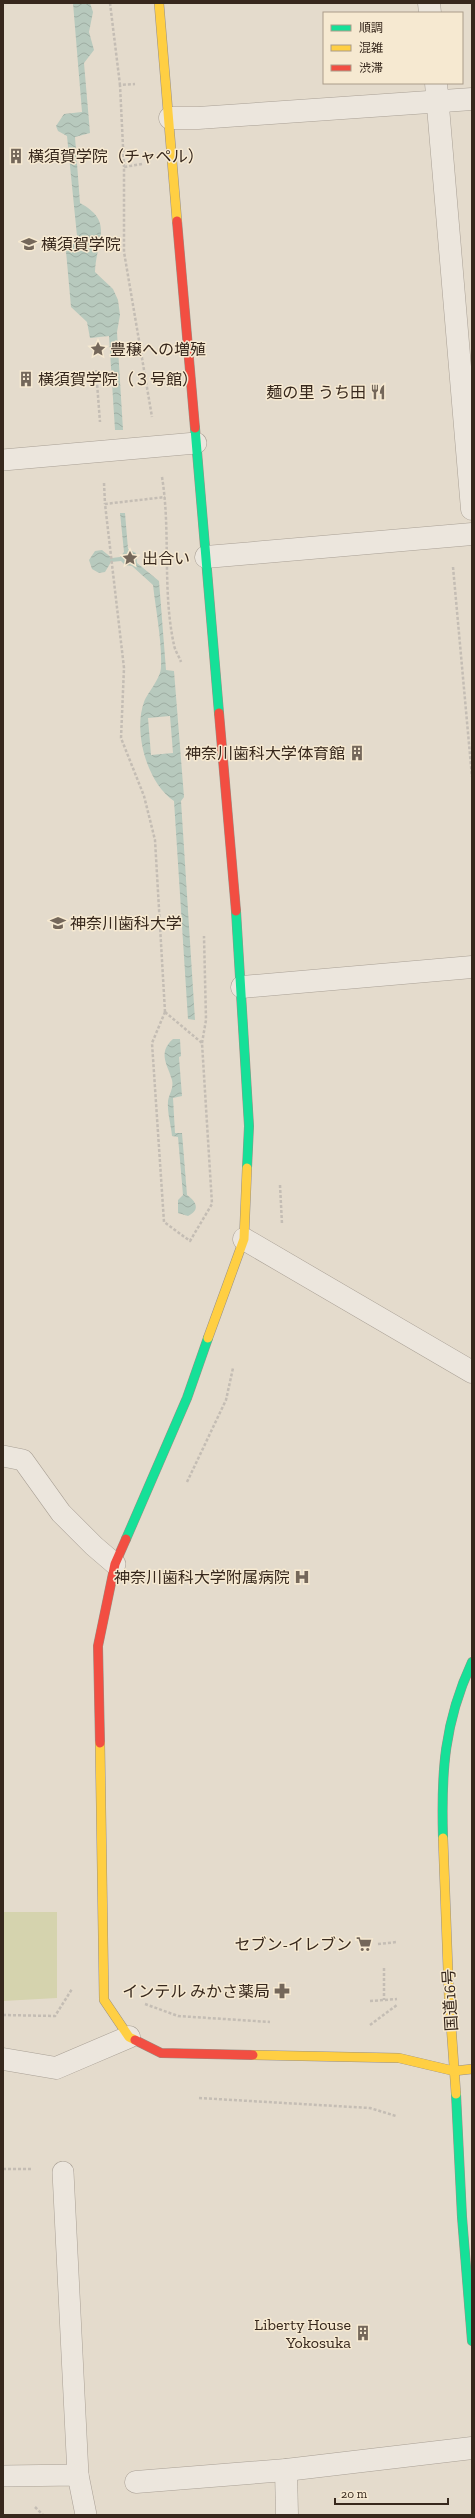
<svg xmlns="http://www.w3.org/2000/svg" width="475" height="2518" font-family="'Zilla Slab','Noto Sans JP',serif">
  <style>
    .green { fill: #d5d3ae }
    .water { fill: url(#water-waves); fill-rule: evenodd }
    .lines { fill: none; stroke-linecap: round; stroke-linejoin: round }
    .lane-casing { stroke: #a9a095; stroke-width: 22 }
    .street-casing { stroke: #a9a095; stroke-width: 23 }
    .fast-casing { stroke: #999085; stroke-width: 10 }
    .slow-casing { stroke: #999085; stroke-width: 10 }
    .jam-casing { stroke: #999085; stroke-width: 10 }
    .path { stroke: #c4bdb4; stroke-width: 2.5; stroke-dasharray: 3 2; stroke-linecap: butt }
    .lane { stroke: #ece6dd; stroke-width: 21 }
    .street { stroke: #ece6dd; stroke-width: 22 }
    .fast { stroke: #16e098; stroke-width: 9 }
    .slow { stroke: #ffcf43; stroke-width: 9 }
    .jam { stroke: #f24e42; stroke-width: 9 }
    .labels { text-anchor: middle; dominant-baseline: central; stroke-width: 3; stroke-linejoin: round; paint-order: stroke }
    .poi-label { font-size: 16px; fill: #37281d; stroke: #f6e9d1; text-anchor: start }
    .street-label { font-size: 16px; fill: #37281d; stroke: #f6e9d1 }
  </style>
  <defs>
    <pattern id="water-waves" width="16" height="10" patternUnits="userSpaceOnUse"><rect width="16" height="10" fill="#b7c9bd"/><path d="M0 5q4-4 8 0t8 0" fill="none" stroke="#9eada2"/></pattern>
  </defs>
  <rect width="100%" height="100%" fill="#e4dbcc"/>
  <!-- green -->
  <path class="green" d="M 3,1912 L 57,1912 L 57,1998 L 3,2001 Z"/>
  <!-- water -->
  <g class="water">
    <path d="M 73,3 L 90,3 L 93,12 L 89,32 L 94,50 L 84,63 L 90,133 L 75,137 L 80,203 C 115,222 96,240 95,272 L 113,289 L 118,300 L 120,315 L 117,332 L 123,430 L 115,430 L 109,336 L 90,338 L 87,322 L 71,307 L 65,240 L 77,236 L 67,136 L 58,131 L 56,126 L 64,114 L 82,112 Z"/>
    <path d="M 120,513 L 125,513 L 128,549 L 136,553 L 137,563 L 159,581 L 166,670 L 174,671 L 184,797 L 181,801 L 195,1020 L 188,1019 L 174,801 C 147,783 133,732 144,702 C 148,692 161,678 161,667 C 162,640 156,612 153,585 L 132,566 L 125,565 L 121,561 L 111,562 L 105,572 L 99,573 L 92,569 L 89,560 L 95,551 L 102,550 L 112,558 L 120,557 L 124,552 ZM 170,716 L 173,753 L 151,755 L 148,718 Z"/>
    <path d="M 173,1039 L 180,1039 L 181,1056 L 179,1057 L 182,1096 L 173,1098 L 175,1133 L 182,1133 L 187,1195 C 196,1201 201,1210 188,1216 L 178,1213 L 178,1200 L 183,1195 L 178,1137 L 172,1136 C 171,1125 167,1112 168,1101 C 169,1094 174,1088 172,1080 C 168,1065 157,1053 173,1039 Z"/>
  </g>
  <g class="lines">
    <defs>
      <g id="lane">
        <path d="M 3,460 L 196,443"/>
        <path d="M 3,1456 L 23,1460 L 61,1513 L 94,1546 L 115,1564"/>
        <path d="M 63,2172 L 78,2475"/>
        <path d="M 3,2476 L 78,2475 L 86,2515"/>
      </g>
      <g id="street">
        <path d="M 429,3 L 430,13"/>
        <path d="M 436,83 L 472,509"/>
        <path d="M 170,118 L 198,118 L 472,99"/>
        <path d="M 206,557 L 472,534"/>
        <path d="M 242,987 L 472,967"/>
        <path d="M 244,1239 L 472,1372"/>
        <path d="M 3,2059 L 56,2068 L 129,2037"/>
        <path d="M 286,2470 L 287,2515"/>
        <path d="M 136,2482 L 286,2470 L 472,2448"/>
      </g>
      <g id="fast">
        <path d="M 195,428 L 219,713"/>
        <path d="M 236,911 L 249,1126 L 247,1168"/>
        <path d="M 126,1539 L 187,1398 L 208,1338"/>
        <path d="M 443,1838 C 441,1773 444,1722 472,1662"/>
        <path d="M 456,2094 L 462,2217 L 472,2341"/>
      </g>
      <g id="slow">
        <path d="M 159,3 L 177,221"/>
        <path d="M 208,1338 L 244,1239 L 247,1168"/>
        <path d="M 100,1743 L 104,2000 L 129,2037 L 135,2040"/>
        <path d="M 443,1838 L 449,1997 L 456,2094"/>
        <path d="M 253,2055 L 399,2058 L 454,2071 L 472,2069"/>
      </g>
      <g id="jam">
        <path d="M 177,221 L 195,428"/>
        <path d="M 219,713 L 236,911"/>
        <path d="M 100,1743 L 98,1646 L 115,1564 L 126,1539"/>
        <path d="M 135,2040 L 161,2053 L 253,2055"/>
      </g>
    </defs>
    <!-- lane casing -->
    <use href="#lane" class="lane-casing"/>
    <!-- street casing -->
    <use href="#street" class="street-casing"/>
    <!-- fast casing -->
    <use href="#fast" class="fast-casing"/>
    <!-- slow casing -->
    <use href="#slow" class="slow-casing"/>
    <!-- jam casing -->
    <use href="#jam" class="jam-casing"/>
    <!-- path -->
    <g class="path">
      <path d="M 110,3 L 120,85"/>
      <path d="M 142,164 L 124,167 L 124,252 L 152,417"/>
      <path d="M 124,167 L 120,85 L 135,84"/>
      <path d="M 96,370 L 100,422"/>
      <path d="M 162,477 C 171,532 162,590 174,645 C 175,651 179,656 181,662"/>
      <path d="M 104,483 L 105,504"/>
      <path d="M 453,567 L 472,777"/>
      <path d="M 165,1012 L 155,840 L 144,796 L 121,738 L 124,668 L 105,504 L 165,497"/>
      <path d="M 165,1012 L 202,1043 L 212,1204 L 190,1241 L 164,1222 L 152,1043 Z"/>
      <path d="M 202,1043 L 206,1020 L 204,936"/>
      <path d="M 280,1185 L 282,1224"/>
      <path d="M 187,1482 L 226,1400 L 233,1368"/>
      <path d="M 378,1944 L 397,1942"/>
      <path d="M 384,1968 L 384,2000"/>
      <path d="M 370,2001 L 397,1999"/>
      <path d="M 145,2004 L 178,2016 L 270,2022"/>
      <path d="M 3,2015 L 55,2016 L 72,1989"/>
      <path d="M 370,2025 L 397,2005"/>
      <path d="M 199,2098 L 370,2108 L 396,2116"/>
      <path d="M 3,2169 L 32,2169"/>
      <path d="M 35,2507 L 43,2515"/>
    </g>
    <!-- lane -->
    <use href="#lane" class="lane"/>
    <!-- street -->
    <use href="#street" class="street"/>
    <!-- fast -->
    <use href="#fast" class="fast"/>
    <!-- slow -->
    <use href="#slow" class="slow"/>
    <!-- jam -->
    <use href="#jam" class="jam"/>
  </g>
  <!-- icons -->
  <defs>
    <symbol id="building-bare" viewBox="-9 -9 18 18"><path d="M-4-6H4V6H1V3H-1V6H-4ZM-2.5-4.3h1.7v1.8h-1.7ZM.8-4.3h1.7v1.8H.8ZM-2.5-1h1.7V.8h-1.7ZM.8-1h1.7V.8H.8Z" fill="#74675a" stroke="#f6e9d1" stroke-width="2.5" paint-order="stroke"/></symbol>
    <symbol id="school-bare" viewBox="-9 -9 18 18"><path d="M0-5L7-2L0 1L-7-2ZM-4 1L0 2.5L4 1V4Q0 6-4 4Z" fill="#74675a" stroke="#f6e9d1" stroke-width="2.5" paint-order="stroke"/></symbol>
    <symbol id="sight-bare" viewBox="-9 -9 18 18"><path d="M0-6L1.8-2.2L6-1.7L2.9 1.2L3.7 5.4L0 3.3L-3.7 5.4L-2.9 1.2L-6-1.7L-1.8-2.2Z" fill="#74675a" stroke="#f6e9d1" stroke-width="2.5" paint-order="stroke"/></symbol>
    <symbol id="restaurant-bare" viewBox="-9 -9 18 18"><path d="M-5-6h1v4h1v-4h1v4h1v-4h1v5L-1.5 .5V6h-2V.5L-5-1ZM5-6V6H3V1.5H1.5Q1.5-4 5-6Z" fill="#74675a" stroke="#f6e9d1" stroke-width="2.5" paint-order="stroke"/></symbol>
    <symbol id="university-bare" viewBox="-9 -9 18 18"><path d="M0-5L7-2L0 1L-7-2ZM-4 1L0 2.5L4 1V4Q0 6-4 4Z" fill="#74675a" stroke="#f6e9d1" stroke-width="2.5" paint-order="stroke"/></symbol>
    <symbol id="hospital-bare" viewBox="-9 -9 18 18"><path d="M-5-5h3v3.5h4V-5h3V5h-3V1.5h-4V5h-3Z" fill="#74675a" stroke="#f6e9d1" stroke-width="2.5" paint-order="stroke"/></symbol>
    <symbol id="supermarket-bare" viewBox="-9 -9 18 18"><path d="M-6-5.5h2.5l.6 2H6L4.5 2H-2.5L-4.4-4H-6ZM-1.5 3.2a1.3 1.3 0 1 0 .1 0ZM3 3.2a1.3 1.3 0 1 0 .1 0Z" fill="#74675a" stroke="#f6e9d1" stroke-width="2.5" paint-order="stroke"/></symbol>
    <symbol id="pharmacy-bare" viewBox="-9 -9 18 18"><path d="M-2-6h4v4h4v4h-4v4h-4v-4h-4v-4h4Z" fill="#74675a" stroke="#f6e9d1" stroke-width="2.5" paint-order="stroke"/></symbol>
  </defs>
  <g fill-rule="evenodd">
    <use href="#building-bare" x="5" y="145" width="22" height="22"/>
    <use href="#school-bare" x="18" y="233" width="22" height="22"/>
    <use href="#sight-bare" x="87" y="338" width="22" height="22"/>
    <use href="#building-bare" x="15" y="368" width="22" height="22"/>
    <use href="#restaurant-bare" x="367" y="381" width="22" height="22"/>
    <use href="#sight-bare" x="119" y="547" width="22" height="22"/>
    <use href="#building-bare" x="346" y="742" width="22" height="22"/>
    <use href="#university-bare" x="47" y="912" width="22" height="22"/>
    <use href="#hospital-bare" x="291" y="1566" width="22" height="22"/>
    <use href="#supermarket-bare" x="353" y="1933" width="22" height="22"/>
    <use href="#pharmacy-bare" x="271" y="1980" width="22" height="22"/>
    <use href="#building-bare" x="352" y="2322" width="22" height="22"/>
  </g>
  <g class="labels">
    <!-- poi labels -->
    <g class="poi-label">
      <text x="28" y="156">横須賀学院（チャペル）</text>
      <text x="41" y="244">横須賀学院</text>
      <text x="110" y="349">豊穣への増殖</text>
      <text x="38" y="379">横須賀学院（３号館）</text>
      <text x="366" y="392" text-anchor="end">麺の里 うち田</text>
      <text x="142" y="558">出合い</text>
      <text x="345" y="753" text-anchor="end">神奈川歯科大学体育館</text>
      <text x="70" y="923">神奈川歯科大学</text>
      <text x="290" y="1577" text-anchor="end">神奈川歯科大学附属病院</text>
      <text x="352" y="1944" text-anchor="end">セブン-イレブン</text>
      <text x="270" y="1991" text-anchor="end">インテル みかさ薬局</text>
      <text x="351" y="2324" text-anchor="end">Liberty House<tspan x="351" dy="18">Yokosuka</tspan></text>
    </g>
    <!-- street labels -->
    <g class="street-label">
      <text transform="translate(450 2000) rotate(-93)">国道16号</text>
    </g>
  </g>
  <!-- border -->
  <rect width="475" height="2518" fill="none" stroke="#37281d" stroke-width="8"/>
  <!-- legend -->
  <rect x="323" y="12" width="140" height="72" fill="#f6e9d1" stroke="#aa9c89"/>
  <rect x="331" y="25" width="20" height="6" fill="#16e098" stroke="#aa9c89"/>
  <text x="359" y="32" font-size="12" fill="#37281d">順調</text>
  <rect x="331" y="45" width="20" height="6" fill="#ffcf43" stroke="#aa9c89"/>
  <text x="359" y="52" font-size="12" fill="#37281d">混雑</text>
  <rect x="331" y="65" width="20" height="6" fill="#f24e42" stroke="#aa9c89"/>
  <text x="359" y="72" font-size="12" fill="#37281d">渋滞</text>
  <!-- scale -->
  <path d="M335 2498v6h113v-6" fill="none" stroke="#37281d" stroke-width="2"/>
  <text x="341" y="2498" font-size="12" fill="#37281d" stroke="#f6e9d1" stroke-width="3" paint-order="stroke">20 m</text>
</svg>
